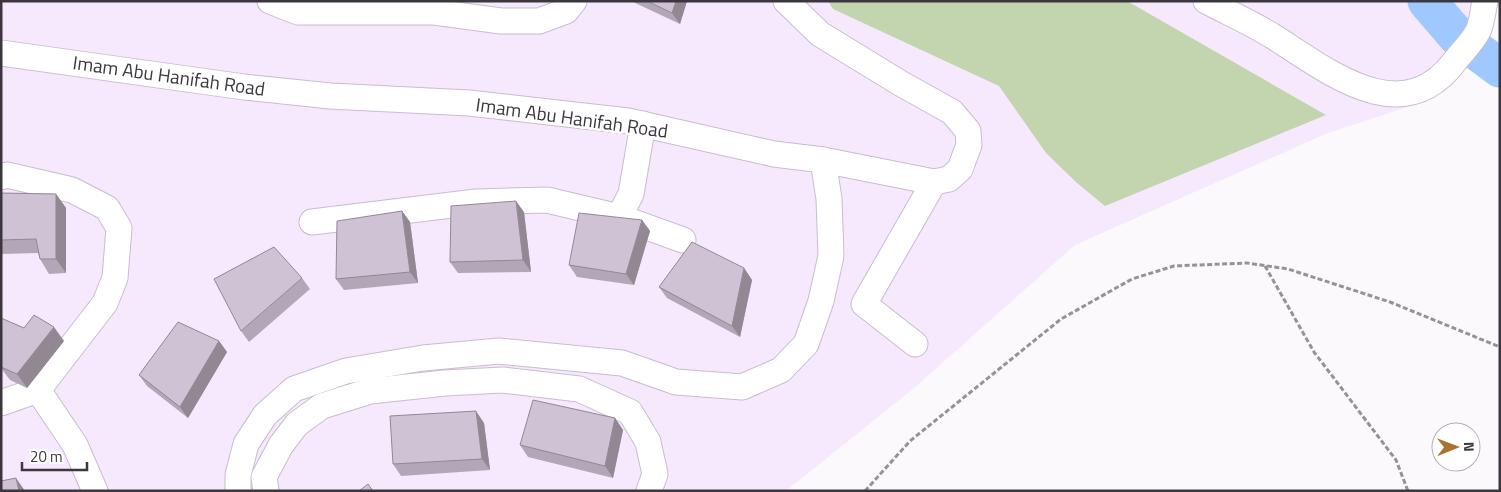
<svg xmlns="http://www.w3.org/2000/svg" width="1501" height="492" font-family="'Titillium Web',sans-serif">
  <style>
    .built { fill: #f7e9fd }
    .green { fill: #c2d5ae }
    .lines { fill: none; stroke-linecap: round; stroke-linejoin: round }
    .river { stroke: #9fc9fe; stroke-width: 39 }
    .minor-casing { stroke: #c9bccf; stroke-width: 27 }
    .path { stroke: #969297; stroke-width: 3; stroke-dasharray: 5 2.5; stroke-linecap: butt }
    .minor { stroke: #fff; stroke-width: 25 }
    .wall { fill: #b2a7b6 }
    .shaded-wall { fill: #918894 }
    .building { fill: #cfc2d4; stroke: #918894 }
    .labels { text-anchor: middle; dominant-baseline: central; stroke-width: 5; stroke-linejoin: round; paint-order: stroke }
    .street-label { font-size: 19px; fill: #3c373e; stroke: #fff }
  </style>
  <rect width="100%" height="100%" fill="#fcf9fd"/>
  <!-- built -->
  <path class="built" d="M 1,1 L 1496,1 L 1464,70 L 1417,104 L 1328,133 L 1075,245 L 913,389 L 786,491 L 1,491 Z"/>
  <!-- green -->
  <path class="green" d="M 828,1 L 1127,1 L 1326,115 L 1105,206 L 1077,183 L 1046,153 L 999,86 L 833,9 Z"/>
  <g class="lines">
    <!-- river -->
    <path class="river" d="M 1427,1 L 1457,36 L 1500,68"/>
    <defs>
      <g id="minor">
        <path d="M 270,1 L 298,12 L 434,12 L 501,21 L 539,21 L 566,11 L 574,1"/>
        <path d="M 1206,1 C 1229,13 1252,23 1274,37 C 1328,71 1402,132 1455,61 C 1463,51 1473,41 1478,31 C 1482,23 1483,10 1485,1"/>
        <path d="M 1,53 L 244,87 L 330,96 L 469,103 L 628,121 L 774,154 L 823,160 L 934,182 L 949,179 L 960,169 L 969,145 L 968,131 L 952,112 L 900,83 L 820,34 L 786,1"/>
        <path d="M 643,124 L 631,194 L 619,217 L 683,240"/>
        <path d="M 1,177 L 7,175 L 72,190 L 107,208 L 119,228 L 115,278 L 105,303 L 38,390 L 1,403"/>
        <path d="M 312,222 L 476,202 L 547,200 L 619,217"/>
        <path d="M 915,344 L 864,304 L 934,182"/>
        <path d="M 38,390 L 75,445 L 95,491"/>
        <path d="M 238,491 L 238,475 L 246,444 L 265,415 L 294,389 L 346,371 L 423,358 L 499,351 L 622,363 L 676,382 L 742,387 L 781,370 L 806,344 L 821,301 L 831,256 L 829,199 L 823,160"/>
        <path d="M 266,491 L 264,477 L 281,445 L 297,424 L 322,406 L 370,391 L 445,383 L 503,380 L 579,389 L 630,412 L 648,442 L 655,474 L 649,491"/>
      </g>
    </defs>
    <!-- minor casing -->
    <use href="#minor" class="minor-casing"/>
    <!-- path -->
    <g class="path">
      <path d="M 1265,266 L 1314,352 L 1396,460 L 1408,491"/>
      <path d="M 865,491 L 910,441 L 1061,319 L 1132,279 L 1174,266 L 1247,263 L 1288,269 L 1390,302 L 1500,347"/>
    </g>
    <!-- minor -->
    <use href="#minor" class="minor"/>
  </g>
  <!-- wall -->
  <g class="wall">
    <path d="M 631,1 L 687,1 L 680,24 Z"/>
    <path d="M 1,193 L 56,194 L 66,208 L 66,273 L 49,274 L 40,259 L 38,253 L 1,254 Z"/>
    <path d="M 402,211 L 410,222 L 418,283 L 344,290 L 336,279 Z"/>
    <path d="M 524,212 L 531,272 L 458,273 L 450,262 Z"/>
    <path d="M 642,220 L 650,231 L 634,285 L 577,277 L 569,265 Z"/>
    <path d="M 744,268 L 752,280 L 740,337 L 667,298 L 659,287 Z"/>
    <path d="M 302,278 L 310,289 L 249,342 L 241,331 Z"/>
    <path d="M 1,318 L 24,328 L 64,341 L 27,388 L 10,380 L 1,368 Z"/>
    <path d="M 219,341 L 227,352 L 188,418 L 147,386 L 139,375 Z"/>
    <path d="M 615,418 L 623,430 L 613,478 L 528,457 L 520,445 Z"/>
    <path d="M 484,423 L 490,470 L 401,476 L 393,464 Z"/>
  </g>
  <!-- shaded-wall -->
  <g class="shaded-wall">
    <path d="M 676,1 L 687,1 L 680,24 L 672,13 Z"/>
    <path d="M 56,194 L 66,208 L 66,273 L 56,259 Z"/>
    <path d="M 516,201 L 524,212 L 531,272 L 523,260 Z"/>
    <path d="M 402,211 L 410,222 L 418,283 L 410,272 Z"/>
    <path d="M 642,220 L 650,231 L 634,285 L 626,274 Z"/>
    <path d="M 744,268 L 752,280 L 740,337 L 732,326 Z"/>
    <path d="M 54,327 L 64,341 L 27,388 L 17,374 Z"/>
    <path d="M 219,341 L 227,352 L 188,418 L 180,407 Z"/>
    <path d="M 476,411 L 484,423 L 490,470 L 482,459 Z"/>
    <path d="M 615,418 L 623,430 L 613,478 L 605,466 Z"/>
    <path d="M 16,478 L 25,491 L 19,491 Z"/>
  </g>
  <!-- building -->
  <g class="building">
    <path d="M 647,1 L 676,1 L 672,13 Z"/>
    <path d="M 1,193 L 56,194 L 56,259 L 40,259 L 36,239 L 1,240 Z"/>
    <path d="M 516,201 L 523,260 L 450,262 L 451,206 Z"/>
    <path d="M 402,211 L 410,272 L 336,279 L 337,221 Z"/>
    <path d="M 579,213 L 642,220 L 626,274 L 569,265 Z"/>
    <path d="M 692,242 L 744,268 L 732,326 L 659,287 Z"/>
    <path d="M 274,247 L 302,278 L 241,331 L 214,279 Z"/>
    <path d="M 34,315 L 54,327 L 17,374 L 1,367 L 1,318 L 24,328 Z"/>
    <path d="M 178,322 L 219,341 L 180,407 L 139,375 Z"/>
    <path d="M 533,400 L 615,418 L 605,466 L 520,445 Z"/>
    <path d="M 476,411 L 482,459 L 393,464 L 390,416 Z"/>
    <path d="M 16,478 L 19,491 L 1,491 L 1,481 Z"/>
    <path d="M 368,484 L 373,491 L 359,491 Z"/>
  </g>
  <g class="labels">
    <!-- street labels -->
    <g class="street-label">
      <text transform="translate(169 75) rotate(8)">Imam Abu Hanifah Road</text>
      <text transform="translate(572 117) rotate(8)">Imam Abu Hanifah Road</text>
    </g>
  </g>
  <!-- border -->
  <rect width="1501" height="492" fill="none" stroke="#3c373e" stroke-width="5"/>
  <!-- north arrow -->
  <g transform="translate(1456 447) rotate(89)"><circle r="24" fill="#ffffff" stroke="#b1afb2"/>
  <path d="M0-4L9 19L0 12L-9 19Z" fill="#aa722f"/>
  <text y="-8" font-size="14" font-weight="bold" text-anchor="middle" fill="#3c373e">N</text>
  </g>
  <!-- scale -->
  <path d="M22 462v8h65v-8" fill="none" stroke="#3c373e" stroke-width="2.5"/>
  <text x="30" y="462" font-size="15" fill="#3c373e" stroke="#ffffff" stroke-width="4" paint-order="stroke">20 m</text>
</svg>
